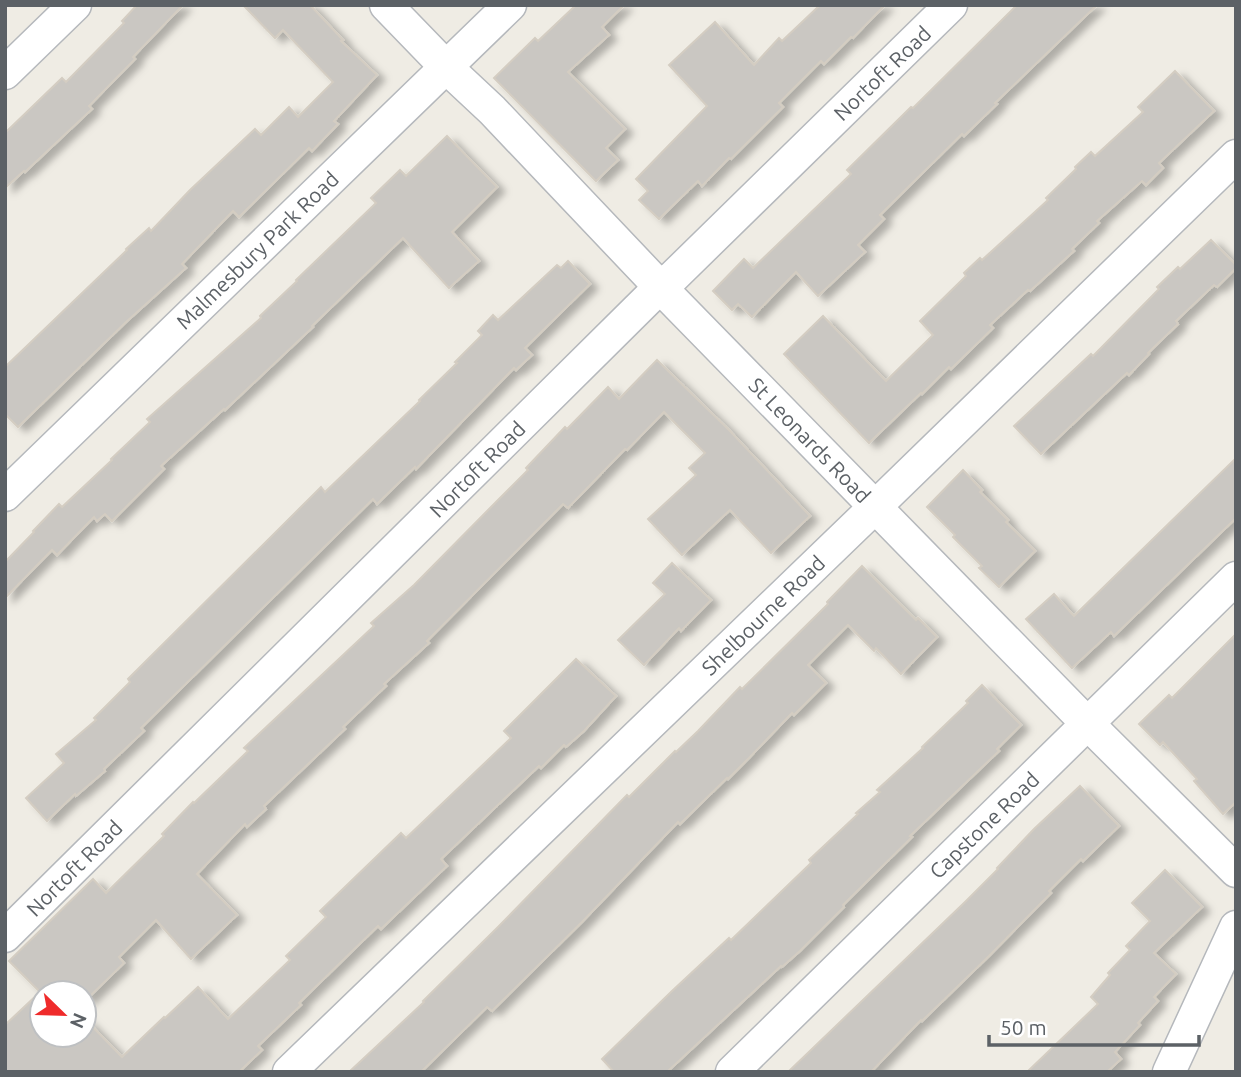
<svg xmlns="http://www.w3.org/2000/svg" width="1241" height="1077" font-family="Ubuntu,sans-serif">
  <style>
    .building { fill: #cac7c2; stroke: #d4cdc2; stroke-width: 2; filter: url(#shadow) }
    .lines { fill: none; stroke-linecap: round; stroke-linejoin: round }
    .street-casing { stroke: #b5b8bc; stroke-width: 35 }
    .street { stroke: #fff; stroke-width: 32 }
    .labels { text-anchor: middle; dominant-baseline: central; stroke-width: 6; stroke-linejoin: round; paint-order: stroke }
    .street-label { font-size: 21px; fill: #5c6166; stroke: #fff }
  </style>
  <defs>
    <filter id="shadow"><feDropShadow dx="8" dy="4.5" stdDeviation="3.5" flood-color="#0004"/></filter>
  </defs>
  <rect width="100%" height="100%" fill="#efece4"/>
  <!-- building -->
  <g class="building">
    <path d="M 137,5 L 183,5 L 133,57 L 135,59 L 89,106 L 92,109 L 25,172 L 24,171 L 5,188 L 5,133 L 62,78 L 66,82 L 124,23 L 122,21 Z"/>
    <path d="M 243,5 L 310,5 L 343,40 L 341,41 L 377,75 L 334,121 L 338,124 L 312,151 L 309,148 L 239,217 L 233,211 L 182,264 L 186,268 L 125,323 L 18,427 L 5,414 L 5,367 L 127,250 L 126,249 L 149,228 L 151,231 L 190,190 L 255,129 L 261,135 L 289,107 L 298,117 L 333,82 L 283,30 L 275,38 Z"/>
    <path d="M 576,5 L 624,5 L 602,27 L 609,35 L 568,72 L 625,129 L 606,148 L 618,160 L 596,181 L 494,78 L 535,38 L 538,41 Z"/>
    <path d="M 820,5 L 885,5 L 853,38 L 851,37 L 824,64 L 821,61 L 779,103 L 783,107 L 731,159 L 729,158 L 702,186 L 698,181 L 659,219 L 639,200 L 648,191 L 636,179 L 707,106 L 669,65 L 715,22 L 754,65 L 779,38 L 782,41 Z"/>
    <path d="M 1017,5 L 1097,5 L 995,103 L 997,104 L 964,136 L 962,134 L 880,215 L 884,219 L 858,245 L 865,252 L 818,296 L 796,272 L 752,317 L 738,304 L 732,310 L 713,291 L 744,259 L 753,268 L 851,174 L 847,170 L 911,107 L 913,108 Z"/>
    <path d="M 1175,71 L 1214,111 L 1159,163 L 1163,168 L 1146,185 L 1142,181 L 1097,221 L 1099,223 L 1072,249 L 1074,251 L 1030,291 L 1028,290 L 990,325 L 993,328 L 951,369 L 949,367 L 922,394 L 921,393 L 869,443 L 784,354 L 823,316 L 886,381 L 933,335 L 920,321 L 966,276 L 964,273 L 980,258 L 982,260 L 1048,200 L 1046,198 L 1076,169 L 1075,167 L 1091,152 L 1095,156 L 1143,112 L 1138,107 Z"/>
    <path d="M 447,136 L 497,187 L 452,232 L 479,261 L 449,288 L 403,238 L 312,326 L 313,327 L 225,410 L 224,409 L 161,466 L 164,469 L 112,521 L 105,514 L 97,521 L 94,517 L 57,555 L 52,550 L 5,598 L 5,562 L 34,532 L 33,531 L 59,504 L 62,507 L 112,460 L 111,459 L 150,422 L 147,419 L 261,318 L 260,316 L 297,281 L 296,280 L 376,203 L 371,198 L 400,170 L 406,176 Z"/>
    <path d="M 1211,240 L 1236,265 L 1236,268 L 1217,287 L 1214,285 L 1176,321 L 1178,324 L 1148,353 L 1149,354 L 1129,375 L 1127,373 L 1041,454 L 1014,426 L 1091,354 L 1093,356 L 1159,289 L 1157,287 L 1178,267 L 1180,269 Z"/>
    <path d="M 568,261 L 590,284 L 525,348 L 532,355 L 516,370 L 514,368 L 416,469 L 415,467 L 377,504 L 373,499 L 141,728 L 144,731 L 104,769 L 105,771 L 76,796 L 75,794 L 47,821 L 26,798 L 64,763 L 56,754 L 96,720 L 94,718 L 130,682 L 128,679 L 321,487 L 325,492 L 420,401 L 419,400 L 457,363 L 455,362 L 482,335 L 478,331 L 493,315 L 498,320 L 557,265 L 561,268 Z"/>
    <path d="M 657,360 L 729,430 L 810,516 L 771,553 L 730,510 L 682,555 L 648,519 L 696,475 L 689,468 L 705,453 L 664,412 L 627,450 L 625,449 L 568,508 L 563,504 L 427,641 L 429,643 L 384,684 L 386,686 L 343,727 L 345,729 L 264,806 L 266,809 L 247,827 L 245,824 L 197,874 L 237,915 L 191,959 L 156,920 L 119,957 L 124,963 L 84,1002 L 84,993 L 42,993 L 42,1035 L 84,1035 L 84,1018 L 122,1057 L 164,1017 L 165,1018 L 198,987 L 228,1019 L 290,960 L 286,956 L 326,917 L 320,911 L 401,833 L 406,838 L 511,738 L 504,731 L 576,659 L 616,696 L 584,731 L 566,747 L 564,745 L 541,768 L 539,766 L 441,859 L 447,866 L 381,929 L 378,926 L 299,1003 L 301,1005 L 258,1046 L 262,1050 L 239,1072 L 5,1072 L 5,1025 L 40,992 L 9,961 L 93,879 L 106,893 L 164,836 L 162,834 L 193,802 L 194,803 L 248,751 L 244,748 L 374,626 L 371,623 L 414,585 L 495,503 L 528,470 L 526,468 L 565,427 L 567,429 L 608,387 L 619,399 Z"/>
    <path d="M 1236,458 L 1236,518 L 1114,636 L 1111,632 L 1072,668 L 1026,619 L 1054,594 L 1074,616 Z"/>
    <path d="M 963,470 L 982,490 L 980,492 L 1008,520 L 1006,522 L 1035,551 L 999,587 L 979,568 L 982,566 L 953,537 L 955,535 L 927,507 Z"/>
    <path d="M 672,563 L 711,600 L 681,631 L 679,628 L 644,665 L 618,640 L 665,594 L 653,583 Z"/>
    <path d="M 862,566 L 916,620 L 918,618 L 937,637 L 901,674 L 876,648 L 874,651 L 848,625 L 808,665 L 826,683 L 794,715 L 792,713 L 749,758 L 728,779 L 727,778 L 680,824 L 678,822 L 582,922 L 492,1011 L 487,1007 L 421,1072 L 349,1072 L 424,1002 L 423,1001 L 498,927 L 627,795 L 629,797 L 675,751 L 676,752 L 698,731 L 740,687 L 742,689 L 828,604 L 827,602 Z"/>
    <path d="M 1236,634 L 1236,802 L 1223,814 L 1194,781 L 1197,779 L 1163,742 L 1160,745 L 1139,724 L 1169,695 L 1172,698 Z"/>
    <path d="M 982,685 L 1021,725 L 997,749 L 999,751 L 910,836 L 912,837 L 843,905 L 844,907 L 800,951 L 782,967 L 781,966 L 667,1072 L 614,1072 L 602,1059 L 672,991 L 729,938 L 731,940 L 811,863 L 809,860 L 858,814 L 856,813 L 880,792 L 877,790 L 923,748 L 922,747 L 968,703 L 966,701 Z"/>
    <path d="M 1080,786 L 1119,826 L 1083,861 L 1081,859 L 1049,891 L 1051,893 L 989,956 L 922,1021 L 921,1020 L 871,1072 L 788,1072 L 965,902 L 998,869 L 997,868 L 1034,829 Z"/>
    <path d="M 1165,870 L 1202,907 L 1154,953 L 1176,974 L 1154,997 L 1158,1001 L 1138,1023 L 1140,1025 L 1115,1052 L 1121,1059 L 1107,1072 L 1027,1072 L 1098,1004 L 1091,997 L 1110,975 L 1108,973 L 1130,950 L 1126,946 L 1150,921 L 1132,903 Z"/>
  </g>
  <g class="lines">
    <defs>
      <g id="street">
        <path d="M 386,5 L 446,67 L 492,110 L 660,287 L 1074,710 L 1236,871"/>
        <path d="M 5,73 L 75,5"/>
        <path d="M 5,495 L 510,5"/>
        <path d="M 5,936 L 660,287 L 673,277 L 951,5"/>
        <path d="M 289,1072 L 875,507 L 1236,156"/>
        <path d="M 732,1072 L 1236,578"/>
        <path d="M 1169,1072 L 1236,927"/>
      </g>
    </defs>
    <!-- street casing -->
    <use href="#street" class="street-casing"/>
    <!-- street -->
    <use href="#street" class="street"/>
  </g>
  <g class="labels">
    <!-- street labels -->
    <g class="street-label">
      <text transform="translate(882 73) rotate(-44)">Nortoft Road</text>
      <text transform="translate(257 250) rotate(-44)">Malmesbury Park Road</text>
      <text transform="translate(810 440) rotate(46)">St Leonards Road</text>
      <text transform="translate(477 469) rotate(-45)">Nortoft Road</text>
      <text transform="translate(763 615) rotate(-44)">Shelbourne Road</text>
      <text transform="translate(984 825) rotate(-44)">Capstone Road</text>
      <text transform="translate(74 868) rotate(-45)">Nortoft Road</text>
    </g>
  </g>
  <!-- border -->
  <rect width="1241" height="1077" fill="none" stroke="#5c6166" stroke-width="14"/>
  <!-- north arrow -->
  <g transform="translate(63 1014) rotate(113)"><circle r="33" fill="#ffffff" stroke="#bec0c2" stroke-width="2"/>
  <path d="M0-5L12 26L0 18L-12 26Z" fill="#ef2b2b"/>
  <text y="-10" font-size="19" font-weight="bold" text-anchor="middle" fill="#5c6166">N</text>
  </g>
  <!-- scale -->
  <path d="M989 1035v10h210v-10" fill="none" stroke="#5c6166" stroke-width="3.5"/>
  <text x="1000" y="1035" font-size="21" fill="#5c6166" stroke="#ffffff" stroke-width="5" paint-order="stroke">50 m</text>
</svg>
